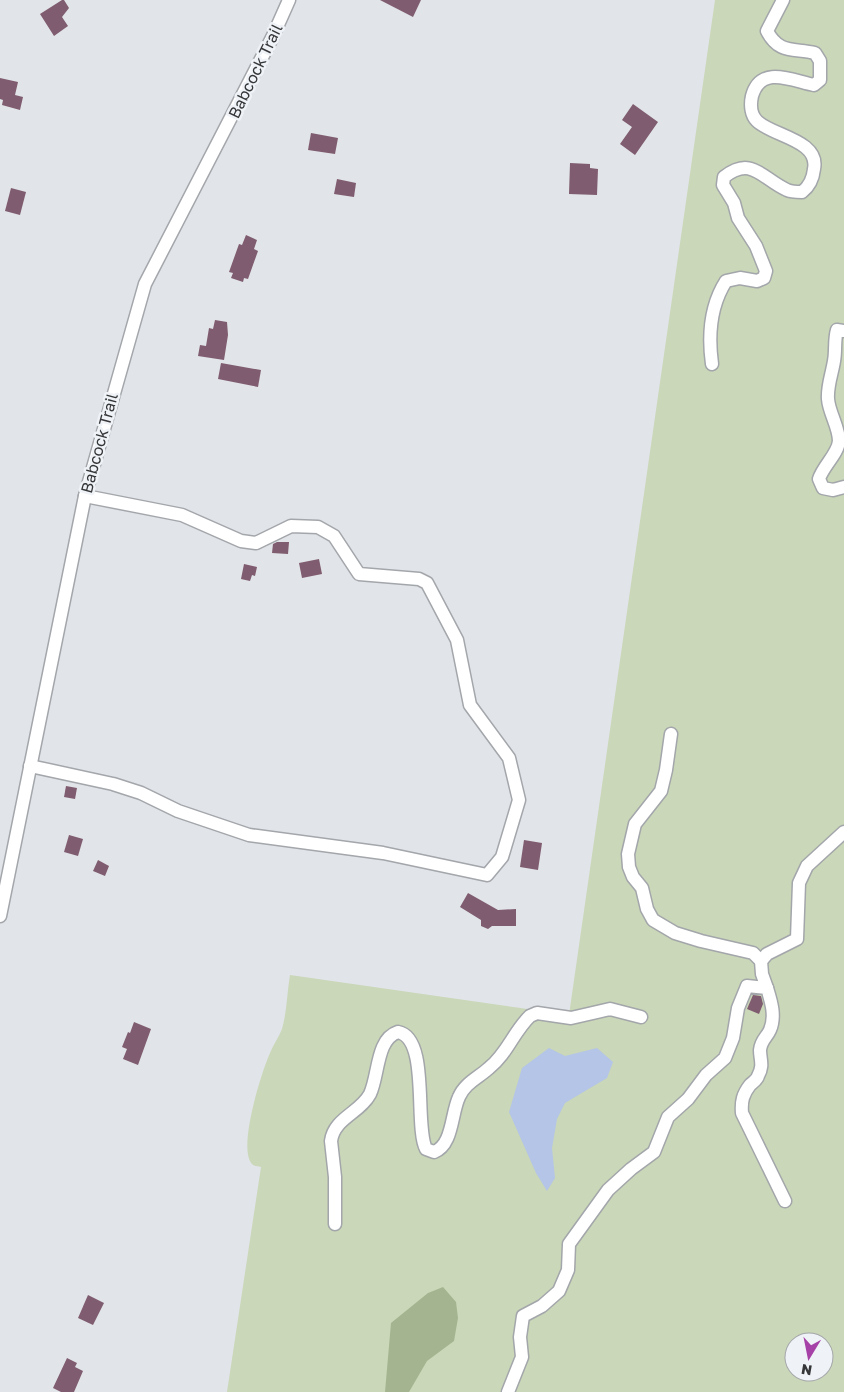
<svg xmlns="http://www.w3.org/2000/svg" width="844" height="1392" font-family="'Golos Text',sans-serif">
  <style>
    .green { fill: #cad7b8; fill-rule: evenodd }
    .forest { fill: #a4b490 }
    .water { fill: #b4c5e8 }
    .building { fill: #7f5c6f }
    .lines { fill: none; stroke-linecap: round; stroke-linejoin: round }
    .minor-casing { stroke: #a3a6aa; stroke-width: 15 }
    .minor { stroke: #fff; stroke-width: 12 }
    .labels { text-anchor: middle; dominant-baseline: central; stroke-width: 5; stroke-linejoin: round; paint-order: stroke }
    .street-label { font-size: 16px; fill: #353638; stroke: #eff2f6 }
  </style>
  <rect width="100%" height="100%" fill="#e1e4e9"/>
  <!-- green -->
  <path class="green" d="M 715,0 L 844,0 L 844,1392 L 227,1392 L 261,1167 C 258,1166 255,1166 253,1165 C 236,1151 262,1071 270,1053 C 273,1045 279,1037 282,1029 C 287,1012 287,992 290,975 L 569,1015 ZM 794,1342 L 824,1342 L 824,1372 L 794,1372 Z"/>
  <!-- forest -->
  <path class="forest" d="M 443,1287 L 456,1302 L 458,1318 L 454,1341 L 427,1361 L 409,1392 L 385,1392 L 391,1323 L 428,1293 Z"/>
  <!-- water -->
  <path class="water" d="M 549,1048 L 565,1056 L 597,1048 L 613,1062 L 607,1078 L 565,1103 L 557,1119 L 552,1148 L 555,1178 L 547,1191 L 536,1173 L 509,1112 L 522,1068 Z"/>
  <!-- building -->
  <g class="building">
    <path d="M 62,0 L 64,0 L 69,8 L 62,17 L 68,26 L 54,36 L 40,14 Z"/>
    <path d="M 380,0 L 421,0 L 413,17 Z"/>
    <path d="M 0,78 L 18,82 L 15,95 L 23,97 L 20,110 L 2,105 L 3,100 L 0,99 Z"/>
    <path d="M 633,104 L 658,122 L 635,155 L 620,144 L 632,127 L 622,120 Z"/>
    <path d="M 311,133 L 338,138 L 335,154 L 308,150 Z"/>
    <path d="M 570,163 L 590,164 L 590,168 L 598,169 L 597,195 L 569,194 Z"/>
    <path d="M 337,179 L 356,183 L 354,197 L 334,194 Z"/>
    <path d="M 11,188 L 26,192 L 20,215 L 5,211 Z"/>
    <path d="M 246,235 L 257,240 L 254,249 L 258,251 L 248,279 L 244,278 L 243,282 L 231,278 L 233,273 L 229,272 L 239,244 L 242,245 Z"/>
    <path d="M 215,320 L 227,322 L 228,335 L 224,360 L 198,356 L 200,345 L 206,346 L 209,328 L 213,329 Z"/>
    <path d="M 221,363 L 261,370 L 258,387 L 218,379 Z"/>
    <path d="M 277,542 L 289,542 L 288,554 L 272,553 L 273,544 Z"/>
    <path d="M 319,559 L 322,574 L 302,578 L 299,563 Z"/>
    <path d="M 244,564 L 257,567 L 255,576 L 252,575 L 250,581 L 241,579 Z"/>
    <path d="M 66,786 L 77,788 L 75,799 L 64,797 Z"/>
    <path d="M 69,835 L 83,839 L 78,856 L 64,852 Z"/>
    <path d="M 524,840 L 542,843 L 538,870 L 520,867 Z"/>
    <path d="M 98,860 L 109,866 L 105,876 L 93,871 Z"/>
    <path d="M 468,893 L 498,910 L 516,909 L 516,926 L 492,926 L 488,929 L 481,926 L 481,920 L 460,907 Z"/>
    <path d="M 753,995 L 761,996 L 763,1004 L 759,1014 L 747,1009 Z"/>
    <path d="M 134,1022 L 151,1029 L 138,1065 L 123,1059 L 127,1049 L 122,1047 L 128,1032 L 130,1033 Z"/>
    <path d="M 88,1295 L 104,1303 L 93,1325 L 78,1318 Z"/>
    <path d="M 67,1358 L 77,1363 L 75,1367 L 83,1371 L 74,1392 L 61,1392 L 53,1388 Z"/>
  </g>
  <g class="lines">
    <defs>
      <g id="minor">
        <path d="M 844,331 L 837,330 C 834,340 836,351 834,361 C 832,374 827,386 828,399 C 829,413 839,427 839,441 C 838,454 823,466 819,479 L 823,488 L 833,490 L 844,487"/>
        <path d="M 712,364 C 708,335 710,306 726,281 L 740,278 L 757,281 L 764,278 L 766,271 L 756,246 L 738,218 L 734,203 L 723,185 L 724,177 C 752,155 762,179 787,190 C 791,192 797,192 802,192 C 810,186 813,179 814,169 C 820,140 772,136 757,121 C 751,115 750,105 752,96 C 761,64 793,81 814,85 L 820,80 L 820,61 L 815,53 C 793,48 779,54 767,31 L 783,0"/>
        <path d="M 671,734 L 666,770 L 661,791 L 635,824 L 628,854 L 629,867 L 633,877 L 642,888 L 647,909 L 653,920 L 675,933 L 701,941 L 753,953 L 761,961 L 762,974 L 767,988"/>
        <path d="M 30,766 L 113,784 L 141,793 L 178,811 L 249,835 L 383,853 L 487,875 L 502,857 L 519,800 L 509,758 L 470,705 L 457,640 L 427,583 L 419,579 L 359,574 L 334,536 L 318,527 L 291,526 L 256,543 L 241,541 L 182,515 L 85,496"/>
        <path d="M 0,916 L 85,496 L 145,284 L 273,36 L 289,0"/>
        <path d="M 761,961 L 767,954 L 797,939 L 799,883 L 807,866 L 844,832"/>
        <path d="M 335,1224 L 335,1177 L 331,1141 C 334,1118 360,1113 370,1094 C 379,1075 376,1039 398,1032 C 430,1038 414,1126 426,1149 L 434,1152 C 453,1145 451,1114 459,1097 C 465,1083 478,1078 489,1068 C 507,1054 514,1031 530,1016 L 537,1013 L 571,1018 L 610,1009 L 641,1017"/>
        <path d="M 508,1392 L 522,1357 L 520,1337 L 523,1316 L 542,1306 L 559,1291 L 568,1270 L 569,1244 L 608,1190 L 631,1169 L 654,1152 L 668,1117 L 688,1099 L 706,1075 L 725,1058 L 733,1038 L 738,1008 L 747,986 L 767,988 C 771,1001 776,1016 770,1030 C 767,1037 761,1040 760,1050 C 760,1060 764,1065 758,1076 C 757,1080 753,1082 750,1085 C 743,1094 741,1101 742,1113 L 785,1201"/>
      </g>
    </defs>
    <!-- minor casing -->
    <use href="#minor" class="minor-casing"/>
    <!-- minor -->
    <use href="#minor" class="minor"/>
  </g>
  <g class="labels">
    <!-- street labels -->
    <g class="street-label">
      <text transform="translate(255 71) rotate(-64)">Babcock Trail</text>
      <text transform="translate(99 443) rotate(-75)">Babcock Trail</text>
    </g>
  </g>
  <!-- north arrow -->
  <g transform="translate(809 1357) rotate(190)"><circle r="24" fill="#eff2f6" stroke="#a5a7aa"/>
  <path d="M0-4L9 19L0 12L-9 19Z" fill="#a642a7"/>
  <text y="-8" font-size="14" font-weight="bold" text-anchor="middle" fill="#353638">N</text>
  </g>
</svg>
